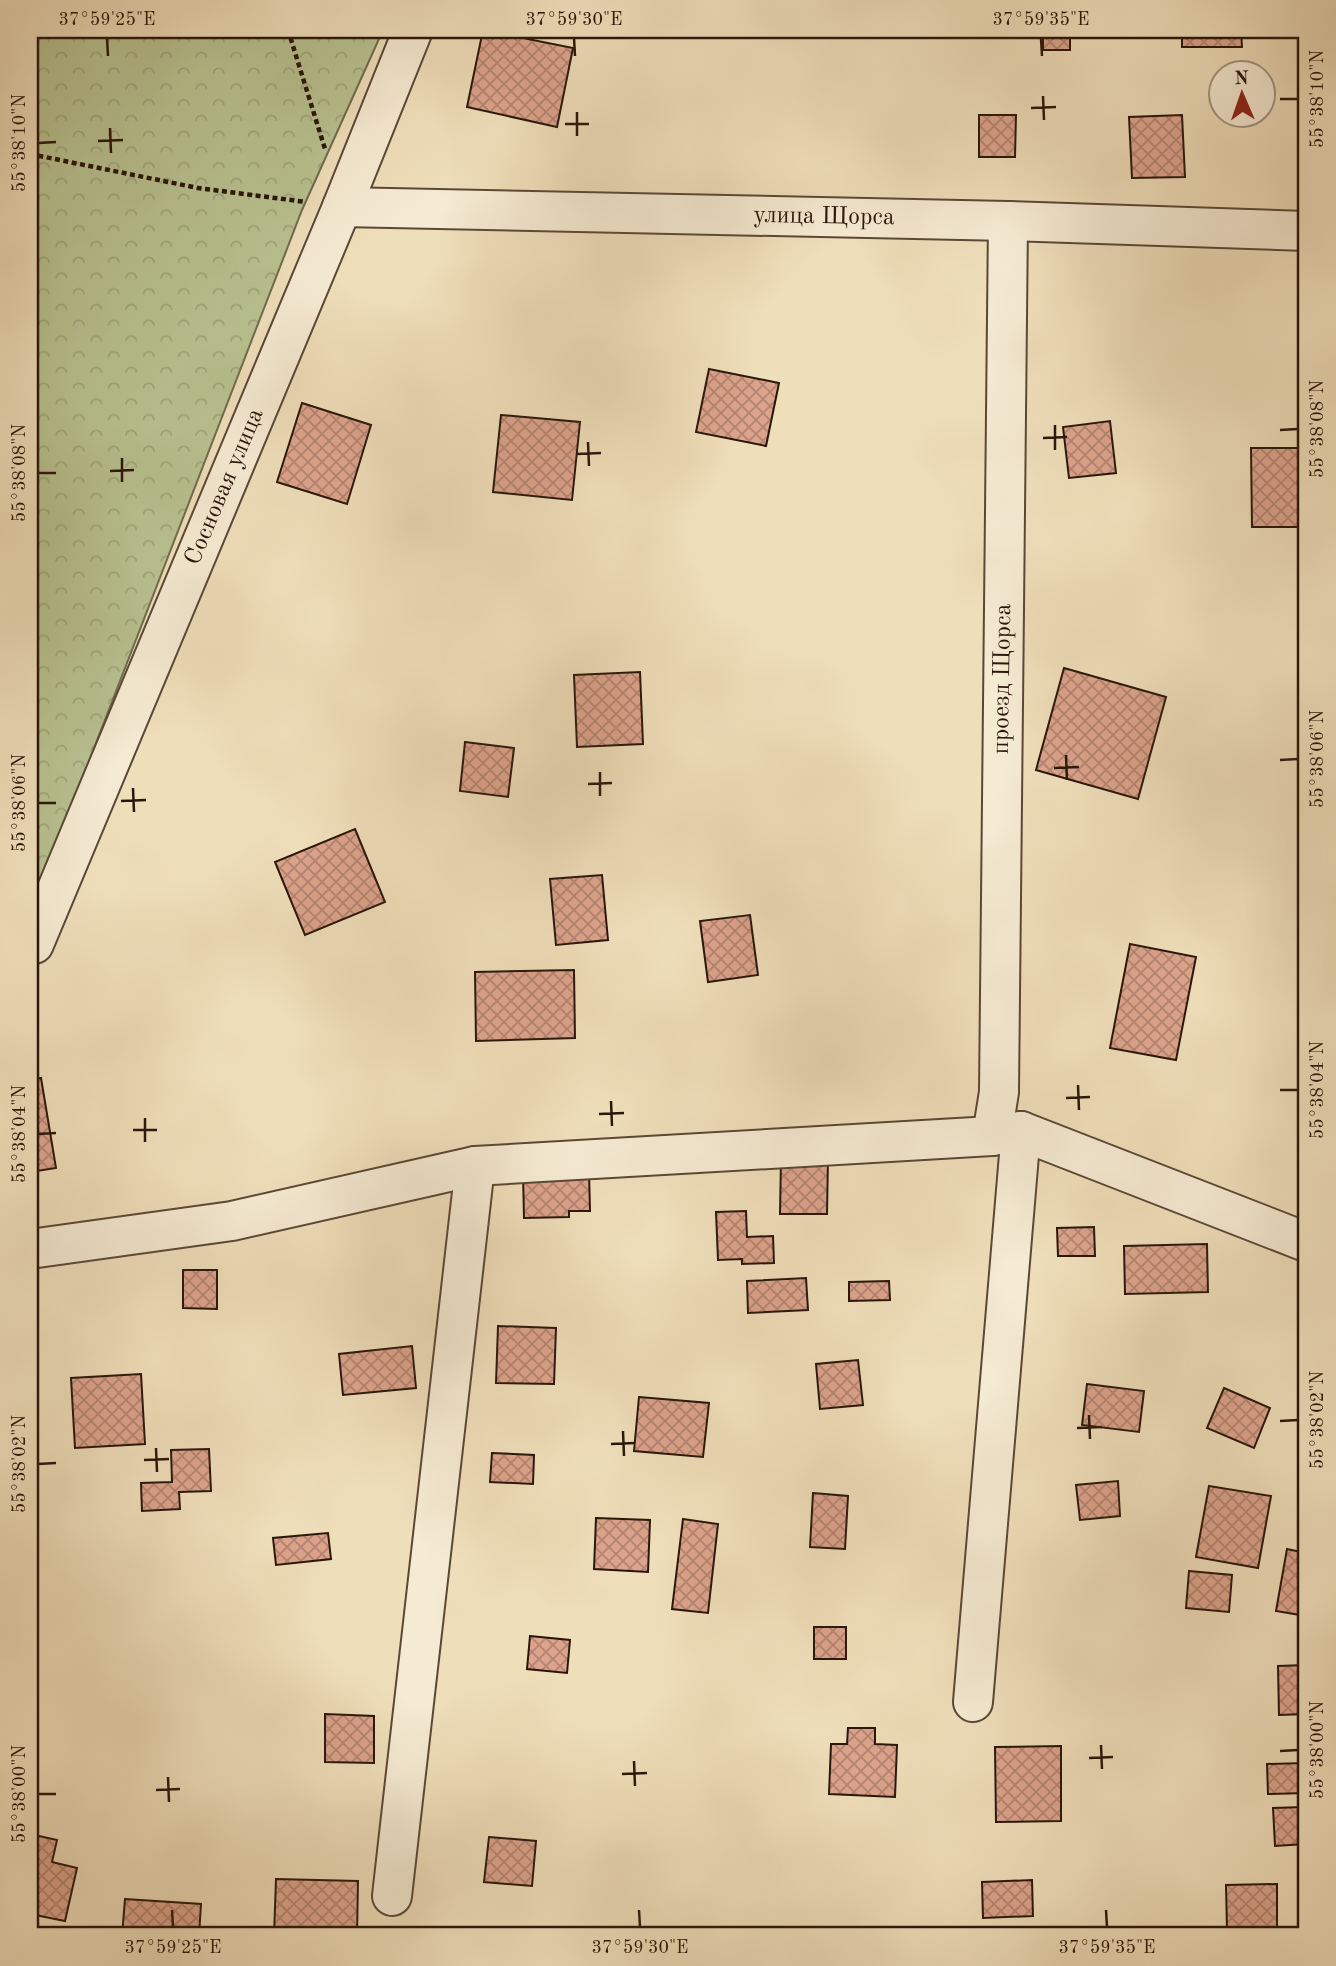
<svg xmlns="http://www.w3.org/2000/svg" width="1336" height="1966" font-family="'Old Standard TT',serif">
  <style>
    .forest { fill: url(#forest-crowns); stroke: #706c4d; stroke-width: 2 }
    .building { fill: url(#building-cross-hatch); stroke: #29160a; stroke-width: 2 }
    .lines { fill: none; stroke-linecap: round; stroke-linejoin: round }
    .minor-casing { stroke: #5a4836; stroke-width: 42 }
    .path { stroke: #29160a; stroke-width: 4.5; stroke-dasharray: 5 3.5; stroke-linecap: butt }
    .minor { stroke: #f5ead2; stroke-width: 38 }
    .ticks { fill: none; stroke: #29160a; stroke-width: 2.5 }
    .labels { text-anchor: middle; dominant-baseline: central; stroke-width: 6; stroke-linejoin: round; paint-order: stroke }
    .street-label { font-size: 24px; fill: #29160a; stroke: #f5ead2 }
    .neatline { fill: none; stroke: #29160a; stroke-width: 2.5 }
    .ticks-label { font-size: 18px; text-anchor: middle; fill: #29160a }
  </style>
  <defs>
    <pattern id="forest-crowns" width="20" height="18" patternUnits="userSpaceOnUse" patternTransform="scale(1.75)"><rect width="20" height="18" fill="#b8c190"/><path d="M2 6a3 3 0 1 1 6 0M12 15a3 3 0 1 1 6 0" fill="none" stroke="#9ea57b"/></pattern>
    <pattern id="building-cross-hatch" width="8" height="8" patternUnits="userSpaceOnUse" patternTransform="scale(1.75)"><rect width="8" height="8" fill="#dda38c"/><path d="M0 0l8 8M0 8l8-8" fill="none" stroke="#b38471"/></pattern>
  </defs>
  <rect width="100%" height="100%" fill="#efdeba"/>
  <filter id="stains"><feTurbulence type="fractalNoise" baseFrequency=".00286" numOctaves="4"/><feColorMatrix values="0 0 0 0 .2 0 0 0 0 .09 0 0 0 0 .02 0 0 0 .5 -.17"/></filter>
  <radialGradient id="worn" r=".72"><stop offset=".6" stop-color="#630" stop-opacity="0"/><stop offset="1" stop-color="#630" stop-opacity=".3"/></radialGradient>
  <!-- forest -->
  <path class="forest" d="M 30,30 L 383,30 L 302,210 L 30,914 Z"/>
  <!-- building -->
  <g class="building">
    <path d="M 483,30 L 573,48 L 557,127 L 467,107 Z"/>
    <path d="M 899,30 L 954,30 L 900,36 Z"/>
    <rect x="1043" y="30" width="27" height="20"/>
    <path d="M 1182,30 L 1241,30 L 1242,47 L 1182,47 Z"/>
    <path d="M 979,115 L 1016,115 L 1015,157 L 979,157 Z"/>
    <path d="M 1182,115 L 1185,177 L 1132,178 L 1129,117 Z"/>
    <path d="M 709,369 L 779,383 L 766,446 L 696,432 Z"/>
    <path d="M 302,403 L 371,425 L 347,504 L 277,482 Z"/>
    <path d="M 501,415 L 580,422 L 572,500 L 493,492 Z"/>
    <path d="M 1110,421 L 1116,473 L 1069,478 L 1063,427 Z"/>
    <path d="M 1251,448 L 1306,448 L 1306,527 L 1252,527 Z"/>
    <path d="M 1064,668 L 1166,697 L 1138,799 L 1036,770 Z"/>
    <path d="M 640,672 L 643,744 L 577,747 L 574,675 Z"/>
    <path d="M 465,742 L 514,748 L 508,797 L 460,791 Z"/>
    <path d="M 355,829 L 385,902 L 305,935 L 275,862 Z"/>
    <path d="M 602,875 L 608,940 L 556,945 L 550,879 Z"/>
    <path d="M 750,915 L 758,975 L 708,982 L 700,921 Z"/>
    <path d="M 1130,944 L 1196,957 L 1176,1060 L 1110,1048 Z"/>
    <path d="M 574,970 L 575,1038 L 476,1041 L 475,972 Z"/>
    <path d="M 41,1078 L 56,1168 L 30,1172 L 30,1080 Z"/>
    <path d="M 781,1158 L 828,1158 L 827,1214 L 780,1214 Z"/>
    <path d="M 589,1172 L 590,1211 L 569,1211 L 569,1217 L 524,1218 L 523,1173 Z"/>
    <path d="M 746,1211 L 747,1237 L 773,1236 L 774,1263 L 742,1264 L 742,1259 L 718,1260 L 716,1212 Z"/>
    <path d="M 1094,1227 L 1095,1256 L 1058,1256 L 1057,1228 Z"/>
    <path d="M 1207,1244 L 1208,1292 L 1125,1294 L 1124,1246 Z"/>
    <path d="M 183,1270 L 217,1270 L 217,1309 L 183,1308 Z"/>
    <path d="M 806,1278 L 808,1310 L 748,1313 L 747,1281 Z"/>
    <path d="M 889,1281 L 890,1300 L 849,1301 L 849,1282 Z"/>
    <path d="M 498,1326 L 556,1328 L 554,1384 L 496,1383 Z"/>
    <path d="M 412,1346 L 416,1388 L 343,1395 L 339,1354 Z"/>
    <path d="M 858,1360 L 863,1405 L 820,1409 L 816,1364 Z"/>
    <path d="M 141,1374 L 145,1444 L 75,1448 L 71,1378 Z"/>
    <path d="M 1087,1384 L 1144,1391 L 1139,1432 L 1082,1425 Z"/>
    <path d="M 1224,1388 L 1270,1408 L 1254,1448 L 1207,1428 Z"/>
    <path d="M 639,1397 L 709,1403 L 703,1457 L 634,1451 Z"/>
    <path d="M 209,1449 L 211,1491 L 179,1492 L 180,1509 L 142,1511 L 141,1483 L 172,1482 L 171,1450 Z"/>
    <path d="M 492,1453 L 534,1455 L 533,1484 L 490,1482 Z"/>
    <path d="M 1118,1481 L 1120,1516 L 1080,1520 L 1076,1485 Z"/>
    <path d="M 1209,1486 L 1271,1496 L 1258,1568 L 1196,1557 Z"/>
    <path d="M 813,1493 L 848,1496 L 845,1549 L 810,1547 Z"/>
    <path d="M 596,1518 L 650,1520 L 648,1572 L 594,1569 Z"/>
    <path d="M 683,1519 L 718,1524 L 708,1613 L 672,1609 Z"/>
    <path d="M 328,1533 L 331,1559 L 276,1565 L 273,1538 Z"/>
    <path d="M 1287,1549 L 1306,1553 L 1306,1616 L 1276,1611 Z"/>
    <path d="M 1189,1571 L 1232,1575 L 1229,1612 L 1186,1608 Z"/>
    <rect x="814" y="1627" width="32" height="32"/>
    <path d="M 530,1636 L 570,1640 L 567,1673 L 527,1669 Z"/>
    <path d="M 1306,1665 L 1306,1714 L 1279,1715 L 1278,1666 Z"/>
    <path d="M 325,1714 L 374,1716 L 374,1763 L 325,1762 Z"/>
    <path d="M 848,1728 L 875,1728 L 875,1744 L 897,1745 L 895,1797 L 829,1794 L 831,1744 L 847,1744 Z"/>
    <path d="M 1061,1746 L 1061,1821 L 996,1822 L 995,1747 Z"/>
    <path d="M 1306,1763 L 1306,1793 L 1268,1794 L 1267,1764 Z"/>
    <path d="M 1304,1807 L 1305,1844 L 1275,1846 L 1273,1808 Z"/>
    <path d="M 30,1834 L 57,1840 L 52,1862 L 77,1868 L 65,1921 L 30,1914 Z"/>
    <path d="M 489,1837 L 536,1841 L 532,1886 L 484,1882 Z"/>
    <path d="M 276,1879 L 358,1881 L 357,1936 L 274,1936 Z"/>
    <path d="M 1032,1880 L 1033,1916 L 983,1918 L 982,1882 Z"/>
    <path d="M 1277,1884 L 1277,1928 L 1227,1929 L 1226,1885 Z"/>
    <path d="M 125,1899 L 201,1904 L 199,1936 L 122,1936 Z"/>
    <path d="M 878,1927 L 878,1936 L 836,1936 L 835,1930 Z"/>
  </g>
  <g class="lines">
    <defs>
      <g id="minor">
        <path d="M 342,207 L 1008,221 L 1306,231"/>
        <path d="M 34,944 L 342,207 L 413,30"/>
        <path d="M 992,1136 L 999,1092 L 1008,221"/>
        <path d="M 30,1249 L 232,1221 L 475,1166 L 992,1136 L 1021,1131 L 1306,1242"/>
        <path d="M 973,1702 L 1021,1131"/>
        <path d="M 392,1896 L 475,1166"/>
      </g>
    </defs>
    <!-- minor casing -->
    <use href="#minor" class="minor-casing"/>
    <!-- path -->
    <g class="path">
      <path d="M 288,30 L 325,149"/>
      <path d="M 30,154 L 198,188 L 306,202"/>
    </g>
    <!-- minor -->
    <use href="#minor" class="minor"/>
  </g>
  <!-- ticks -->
  <path class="ticks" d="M 107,38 L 108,56M 574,38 L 575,56M 1041,38 L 1042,56M 1043,96 L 1044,120M 1280,99 L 1298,99M 1031,108 L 1056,107M 577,112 L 577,136M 565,124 L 589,124M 110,128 L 111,153M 98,141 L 123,140M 38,143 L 56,142M 1055,425 L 1055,450M 1280,430 L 1298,429M 1043,438 L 1067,437M 588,442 L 589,466M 576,454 L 601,453M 122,458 L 122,482M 110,471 L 134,470M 38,473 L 56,473M 1066,755 L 1067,780M 1280,760 L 1298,759M 1054,768 L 1079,767M 600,772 L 600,796M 588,784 L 612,783M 133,788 L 134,812M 121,801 L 146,800M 38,803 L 56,803M 1078,1085 L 1079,1110M 1280,1090 L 1298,1090M 1066,1098 L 1090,1097M 611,1101 L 612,1126M 599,1114 L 624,1113M 145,1118 L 145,1142M 133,1130 L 157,1130M 38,1134 L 56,1133M 1089,1415 L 1090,1439M 1280,1421 L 1298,1420M 1077,1428 L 1102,1427M 623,1431 L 624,1456M 611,1444 L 635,1443M 156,1448 L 157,1472M 144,1460 L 169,1459M 38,1464 L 56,1463M 1101,1745 L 1102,1769M 1280,1751 L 1298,1750M 1089,1758 L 1113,1757M 634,1761 L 635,1786M 622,1774 L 647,1773M 168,1777 L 169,1802M 156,1790 L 180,1789M 38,1794 L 56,1794M 172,1910 L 173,1927M 639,1910 L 640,1927M 1106,1910 L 1107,1927"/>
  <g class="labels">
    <!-- street labels -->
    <g class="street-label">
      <text transform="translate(824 217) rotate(1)">улица Щорса</text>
      <text transform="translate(225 487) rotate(-67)">Сосновая улица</text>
      <text transform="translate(1003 679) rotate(-89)">проезд Щорса</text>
    </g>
  </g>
  <!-- margin -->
  <rect width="1336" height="1966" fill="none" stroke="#efdeba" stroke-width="77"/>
  <!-- north arrow -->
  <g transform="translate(1242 94) rotate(358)"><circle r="33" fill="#f5ead2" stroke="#a39582" stroke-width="2"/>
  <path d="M0-5L12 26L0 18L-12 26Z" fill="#8f2418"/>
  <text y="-10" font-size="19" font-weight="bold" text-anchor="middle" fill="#29160a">N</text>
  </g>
  <rect x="38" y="38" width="1260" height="1889" class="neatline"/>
  <g class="ticks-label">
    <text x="107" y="25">37°59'25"E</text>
    <text x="574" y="25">37°59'30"E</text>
    <text x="1041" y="25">37°59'35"E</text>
    <text transform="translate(1317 99) rotate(-90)" y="6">55°38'10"N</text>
    <text transform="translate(19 143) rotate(-90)" y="6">55°38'10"N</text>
    <text transform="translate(1317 429) rotate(-90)" y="6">55°38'08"N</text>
    <text transform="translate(19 473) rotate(-90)" y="6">55°38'08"N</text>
    <text transform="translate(1317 759) rotate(-90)" y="6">55°38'06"N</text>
    <text transform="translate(19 803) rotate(-90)" y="6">55°38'06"N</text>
    <text transform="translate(1317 1090) rotate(-90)" y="6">55°38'04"N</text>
    <text transform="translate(19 1134) rotate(-90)" y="6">55°38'04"N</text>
    <text transform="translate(1317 1420) rotate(-90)" y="6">55°38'02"N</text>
    <text transform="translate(19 1464) rotate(-90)" y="6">55°38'02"N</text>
    <text transform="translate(1317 1750) rotate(-90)" y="6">55°38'00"N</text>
    <text transform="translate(19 1794) rotate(-90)" y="6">55°38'00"N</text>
    <text x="173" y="1953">37°59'25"E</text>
    <text x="640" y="1953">37°59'30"E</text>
    <text x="1107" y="1953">37°59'35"E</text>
  </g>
  <rect width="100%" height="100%" filter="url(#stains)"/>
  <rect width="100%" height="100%" fill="url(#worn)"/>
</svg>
